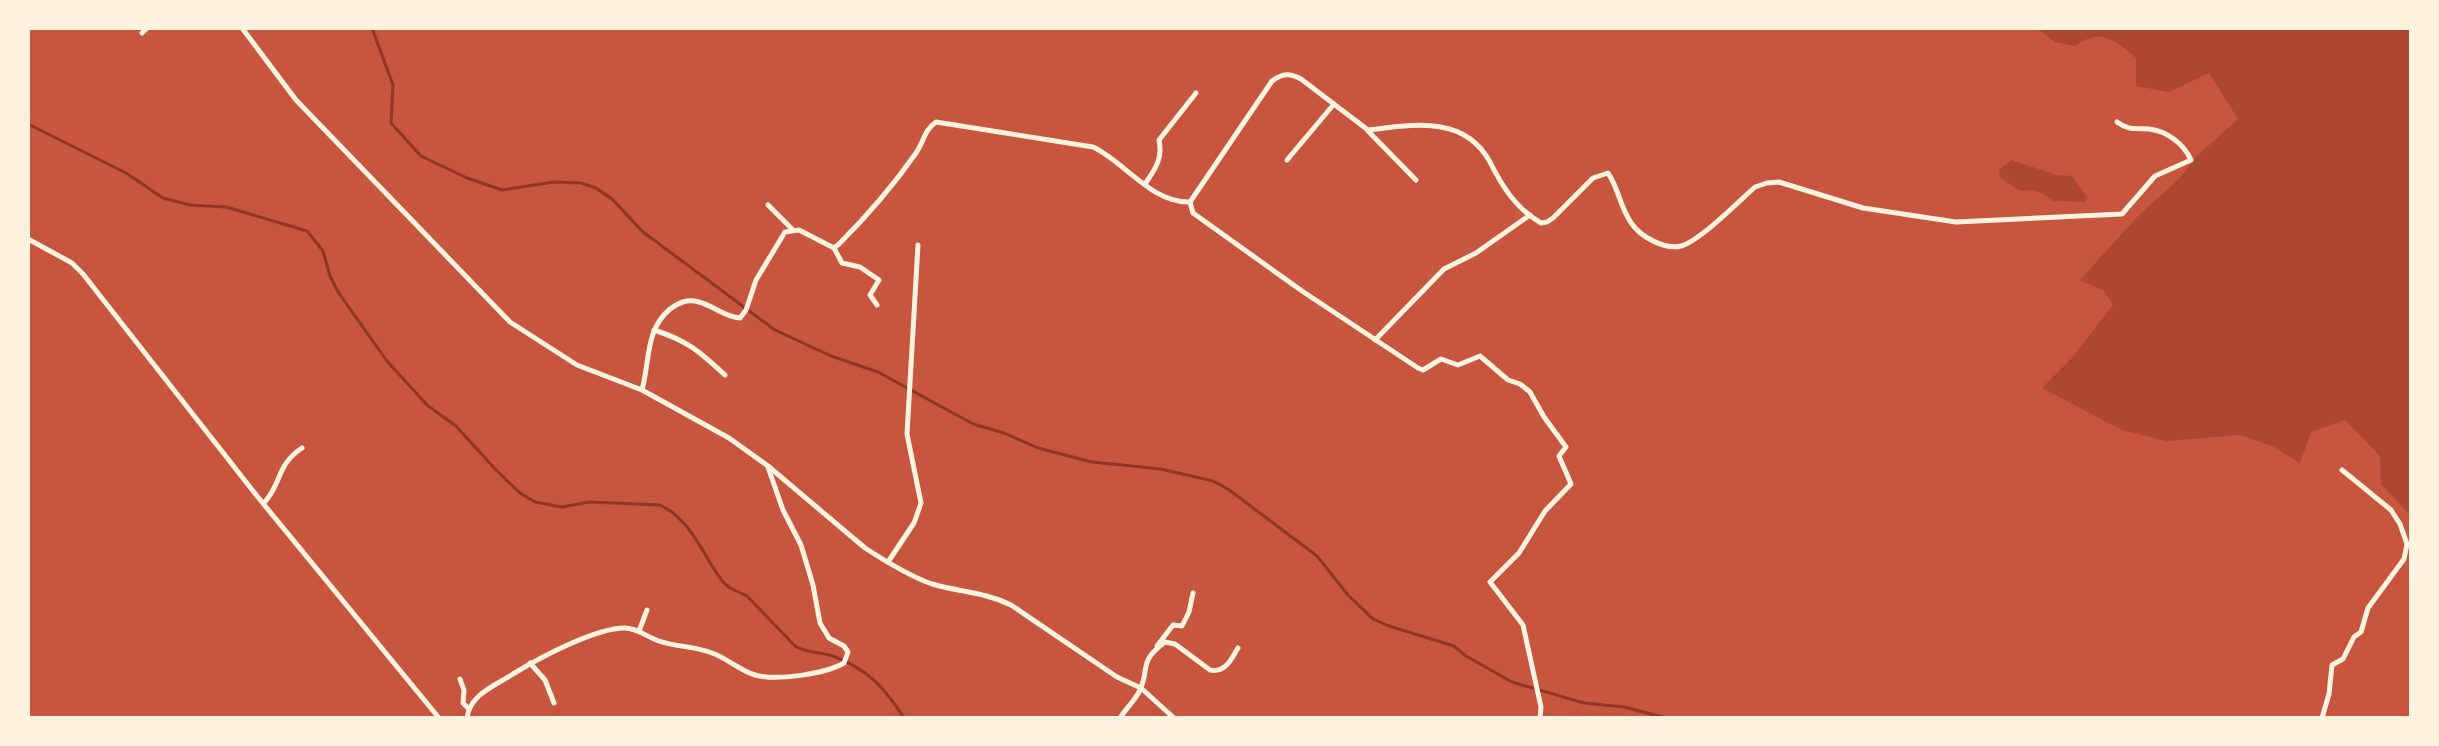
<svg xmlns="http://www.w3.org/2000/svg" width="2439" height="746" font-family="Quicksand,sans-serif">
  <style>
    .green { fill: #ae4732 }
    .lines { fill: none; stroke-linecap: round; stroke-linejoin: round }
    .stream { stroke: #8f3625; stroke-width: 3 }
    .minor { stroke: #fff3e0; stroke-width: 5 }
  </style>
  <rect width="100%" height="100%" fill="#c8553d"/>
  <!-- green -->
  <g class="green">
    <path d="M 2037,28 L 2411,28 L 2411,516 L 2381,484 L 2380,456 L 2345,420 L 2311,432 L 2300,463 L 2272,446 L 2240,435 L 2166,441 L 2122,430 L 2042,388 L 2071,359 L 2113,305 L 2104,291 L 2080,280 L 2139,215 L 2180,178 L 2197,156 L 2238,119 L 2209,73 L 2169,92 L 2136,86 L 2136,58 C 2116,40 2100,27 2075,46 L 2055,42 Z"/>
    <path d="M 2011,160 L 2057,175 L 2072,176 L 2088,198 L 2085,202 L 2054,201 L 2037,191 L 2019,190 L 2000,178 L 1999,170 Z"/>
  </g>
  <g class="lines">
    <!-- stream -->
    <g class="stream">
      <path d="M 372,28 L 393,85 L 391,123 L 421,156 L 467,178 L 502,190 L 554,182 L 581,183 L 596,188 L 612,199 L 643,232 L 775,330 L 831,356 L 878,372 L 973,424 L 1004,433 L 1038,448 L 1092,462 L 1161,469 L 1213,481 L 1228,489 L 1317,556 L 1348,595 L 1373,619 L 1389,626 L 1454,646 L 1466,656 L 1512,682 L 1584,703 L 1624,707 L 1666,718"/>
      <path d="M 28,124 L 126,173 L 163,198 L 190,205 L 226,207 L 307,231 L 323,251 L 330,276 L 338,292 L 387,361 L 427,405 L 456,426 L 495,469 L 520,493 L 535,502 L 562,507 L 589,502 L 660,505 C 692,520 703,556 723,582 L 730,588 L 747,596 L 796,647 C 808,653 821,652 833,656 C 869,670 884,687 904,718"/>
    </g>
    <!-- minor -->
    <g class="minor">
      <path d="M 242,28 L 296,100 L 510,322 L 577,365 L 642,390 L 729,438 L 768,466 L 865,548 C 885,561 909,576 932,584 C 959,592 985,592 1011,605 L 1117,677 L 1141,688 L 1174,718"/>
      <path d="M 142,33 L 147,28"/>
      <path d="M 1368,131 L 1416,180"/>
      <path d="M 1287,160 L 1334,104"/>
      <path d="M 1145,184 C 1155,169 1163,159 1159,140 L 1196,93"/>
      <path d="M 1190,202 L 1272,81 C 1283,73 1290,73 1301,79 L 1368,130 C 1412,125 1464,114 1490,162 C 1502,186 1516,209 1541,223 L 1547,222 L 1553,218 L 1593,178 L 1608,173 C 1619,189 1620,208 1632,224 C 1641,237 1665,250 1681,246 C 1701,240 1738,202 1755,187 L 1767,183 L 1779,182 L 1863,208 L 1956,222 L 2122,214 L 2155,176 L 2191,160 C 2184,144 2167,131 2149,129 C 2136,128 2129,131 2117,122"/>
      <path d="M 768,205 L 792,229"/>
      <path d="M 28,239 L 72,263 L 83,274 L 257,496 L 439,718"/>
      <path d="M 834,248 L 842,263 L 860,267 L 879,280 L 870,295 L 877,305"/>
      <path d="M 654,330 C 688,341 699,351 725,375"/>
      <path d="M 1375,340 L 1444,269 L 1476,253 L 1530,215"/>
      <path d="M 642,390 C 650,361 645,330 670,309 C 680,302 687,299 699,302 C 714,306 725,317 740,318 L 746,310 L 756,280 L 785,232 L 799,230 L 834,248 L 839,244 C 867,216 893,186 916,153 C 924,142 924,130 936,122 L 1093,147 C 1125,162 1151,203 1190,202 L 1193,213 L 1302,291 L 1418,368 L 1423,370 L 1441,359 L 1458,365 L 1480,356 L 1508,380 L 1520,384 L 1530,392 L 1544,417 L 1566,447 L 1559,456 L 1571,484 L 1545,511 L 1519,553 L 1490,582 L 1523,625 L 1541,707 L 1540,718"/>
      <path d="M 264,503 C 282,484 276,465 302,448"/>
      <path d="M 888,562 L 914,523 L 921,503 L 907,434 L 918,245"/>
      <path d="M 639,631 L 647,610"/>
      <path d="M 1157,646 L 1173,625 L 1182,626 L 1189,612 L 1193,593"/>
      <path d="M 530,663 L 545,680 L 554,703"/>
      <path d="M 460,679 L 464,690 L 463,703 L 469,709"/>
      <path d="M 467,718 C 470,694 495,686 513,674 C 539,658 595,628 625,628 C 637,628 647,637 659,641 C 676,647 695,646 712,653 C 727,658 740,671 755,675 C 777,681 825,674 844,663 L 848,652 L 844,646 L 829,638 L 820,623 L 813,585 L 801,545 L 783,510 L 768,467"/>
      <path d="M 1120,718 C 1126,709 1134,701 1139,692 C 1151,668 1137,663 1165,642 L 1175,644 L 1210,670 C 1226,673 1231,659 1238,648"/>
      <path d="M 2322,718 L 2329,694 L 2332,665 L 2343,659 L 2354,637 L 2361,632 L 2368,608 L 2404,559 L 2407,544 L 2400,524 L 2391,510 L 2342,470"/>
    </g>
  </g>
  <!-- border -->
  <rect width="2439" height="746" fill="none" stroke="#fff3e0" stroke-width="60"/>
</svg>
